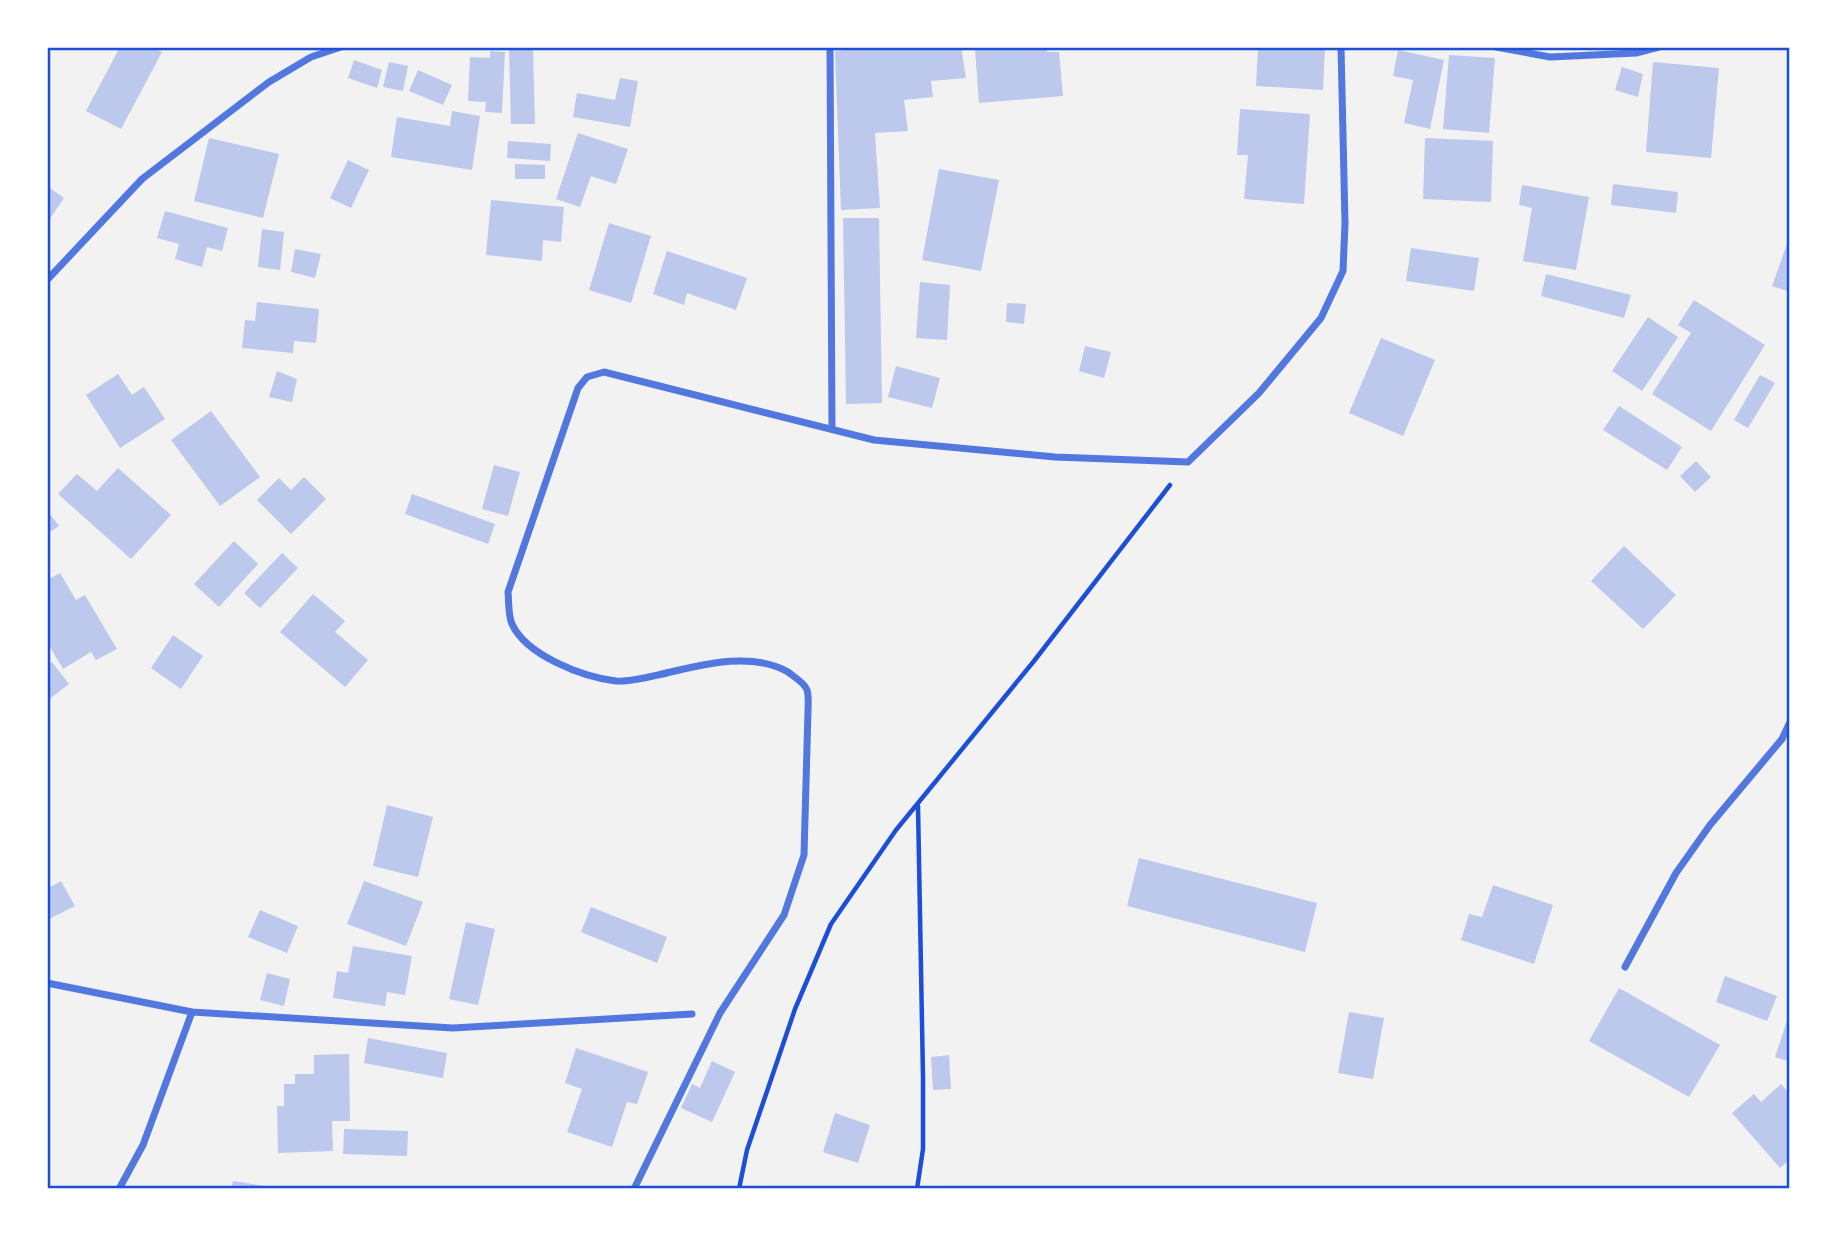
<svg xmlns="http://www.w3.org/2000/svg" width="1837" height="1236" font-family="Barlow,sans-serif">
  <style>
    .building { fill: #bdc9ec }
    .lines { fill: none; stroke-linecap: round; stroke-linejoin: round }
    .path { stroke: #1d4ed8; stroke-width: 4.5 }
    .minor { stroke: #5277de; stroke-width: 7 }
    .neatline { fill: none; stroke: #1d4ed8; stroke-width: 2.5 }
  </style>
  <rect width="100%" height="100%" fill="#f2f2f2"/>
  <!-- building -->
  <g class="building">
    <path d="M 120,47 L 152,47 L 162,52 L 121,129 L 86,111 Z"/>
    <path d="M 871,47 L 961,47 L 966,78 L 931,81 L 933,97 L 904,100 L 908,131 L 875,133 L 880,208 L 841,210 L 835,51 Z"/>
    <path d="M 993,47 L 1047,47 L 1047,52 L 1059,52 L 1063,96 L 979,103 L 975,49 Z"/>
    <path d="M 1258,47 L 1325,47 L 1323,90 L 1256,86 Z"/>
    <path d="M 533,48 L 535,124 L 511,124 L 509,49 Z"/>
    <path d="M 1398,50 L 1444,60 L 1430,129 L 1404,123 L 1413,80 L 1393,76 Z"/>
    <path d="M 490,51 L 505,52 L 502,113 L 485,112 L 486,102 L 468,101 L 470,57 L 490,58 Z"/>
    <path d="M 1449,55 L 1495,58 L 1489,133 L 1443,129 Z"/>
    <path d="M 354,60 L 382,70 L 377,88 L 348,78 Z"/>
    <path d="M 389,62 L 408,66 L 403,91 L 383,87 Z"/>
    <path d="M 1653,62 L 1719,68 L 1711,158 L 1646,152 Z"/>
    <path d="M 1622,67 L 1643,74 L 1638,97 L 1615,90 Z"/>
    <path d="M 418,70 L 452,85 L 443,105 L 409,91 Z"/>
    <path d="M 620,78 L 638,81 L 630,127 L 573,117 L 577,93 L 615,100 Z"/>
    <path d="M 1240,109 L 1310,114 L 1304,204 L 1244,199 L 1248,155 L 1237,155 Z"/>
    <path d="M 452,111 L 480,116 L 472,170 L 391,157 L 397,117 L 450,126 Z"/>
    <path d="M 578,133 L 628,149 L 616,184 L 591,176 L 580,207 L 556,199 Z"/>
    <path d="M 209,138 L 279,154 L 263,218 L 194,201 Z"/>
    <path d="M 1425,138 L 1493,141 L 1491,202 L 1423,199 Z"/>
    <path d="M 508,141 L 551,144 L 550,161 L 507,158 Z"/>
    <path d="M 348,160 L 369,170 L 351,208 L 330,198 Z"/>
    <path d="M 515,164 L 545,165 L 545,179 L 515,179 Z"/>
    <path d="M 939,169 L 999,180 L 981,271 L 922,260 Z"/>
    <path d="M 1613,184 L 1678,192 L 1676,213 L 1611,205 Z"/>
    <path d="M 1522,185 L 1589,197 L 1576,270 L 1523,261 L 1532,208 L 1519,205 Z"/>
    <path d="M 47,186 L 64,198 L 47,223 Z"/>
    <path d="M 491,200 L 564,207 L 561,242 L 543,240 L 542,261 L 486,255 Z"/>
    <path d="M 165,211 L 228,228 L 222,251 L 207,247 L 202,267 L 175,259 L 179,244 L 157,238 Z"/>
    <path d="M 843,218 L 879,218 L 882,403 L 846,404 Z"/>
    <path d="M 609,223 L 651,236 L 631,303 L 589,290 Z"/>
    <path d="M 262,229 L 284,232 L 280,270 L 258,267 Z"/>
    <path d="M 1787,244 L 1790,245 L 1790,292 L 1772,286 Z"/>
    <path d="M 1411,248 L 1479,258 L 1474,291 L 1406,281 Z"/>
    <path d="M 295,249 L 321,254 L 315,278 L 291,272 Z"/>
    <path d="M 667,251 L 747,278 L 736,310 L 687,293 L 684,305 L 653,294 Z"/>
    <path d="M 1546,274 L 1631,295 L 1624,318 L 1541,296 Z"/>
    <path d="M 920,282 L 950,285 L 947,340 L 916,338 Z"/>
    <path d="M 1694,300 L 1765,345 L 1711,431 L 1652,394 L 1691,333 L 1678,325 Z"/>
    <path d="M 257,302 L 319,309 L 316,343 L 294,341 L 293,353 L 242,348 L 245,320 L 255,321 Z"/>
    <path d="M 1007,303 L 1026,304 L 1024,324 L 1006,322 Z"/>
    <path d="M 1648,317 L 1678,337 L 1642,391 L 1612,371 Z"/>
    <path d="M 1381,338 L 1435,360 L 1403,436 L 1349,413 Z"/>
    <path d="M 1085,346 L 1111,352 L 1104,378 L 1079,371 Z"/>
    <path d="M 896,366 L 940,378 L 932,408 L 888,397 Z"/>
    <path d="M 277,371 L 297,379 L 292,402 L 269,397 Z"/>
    <path d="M 118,374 L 132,395 L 144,387 L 165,419 L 120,448 L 86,395 Z"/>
    <path d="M 1760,375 L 1775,383 L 1748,428 L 1734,420 Z"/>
    <path d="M 1619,406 L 1682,447 L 1667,470 L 1603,430 Z"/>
    <path d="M 211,411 L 260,477 L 220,506 L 171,440 Z"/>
    <path d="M 1696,461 L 1711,477 L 1695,492 L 1680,476 Z"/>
    <path d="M 494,465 L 520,472 L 508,516 L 482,509 Z"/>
    <path d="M 118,468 L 171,515 L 131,559 L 58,494 L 77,474 L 97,491 Z"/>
    <path d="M 304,477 L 326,499 L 291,534 L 257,500 L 279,478 L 291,490 Z"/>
    <path d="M 412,494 L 495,524 L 488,544 L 405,514 Z"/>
    <path d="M 47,510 L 59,526 L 47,534 Z"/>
    <path d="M 234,541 L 258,564 L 219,607 L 194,584 Z"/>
    <path d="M 1624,546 L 1676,595 L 1643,629 L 1591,581 Z"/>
    <path d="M 282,553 L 298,568 L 260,608 L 244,593 Z"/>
    <path d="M 60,573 L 76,600 L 85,595 L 117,649 L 96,660 L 91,652 L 63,669 L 47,642 L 47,580 Z"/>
    <path d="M 313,594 L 345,621 L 335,632 L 368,660 L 345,687 L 280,632 Z"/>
    <path d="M 173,635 L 203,656 L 181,689 L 151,668 Z"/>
    <path d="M 52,662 L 69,684 L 47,701 L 47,665 Z"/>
    <path d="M 387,805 L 433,817 L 418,877 L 373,866 Z"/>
    <path d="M 1139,858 L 1317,903 L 1305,952 L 1127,906 Z"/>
    <path d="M 61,881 L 75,906 L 47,920 L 47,889 Z"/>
    <path d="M 364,881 L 423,902 L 406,946 L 347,924 Z"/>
    <path d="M 1493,885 L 1553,905 L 1534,964 L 1461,940 L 1469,914 L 1482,917 Z"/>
    <path d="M 591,907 L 667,937 L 657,963 L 581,932 Z"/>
    <path d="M 260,910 L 298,926 L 287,953 L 248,937 Z"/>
    <path d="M 466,922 L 495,929 L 478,1005 L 449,999 Z"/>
    <path d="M 353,946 L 412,956 L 405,995 L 387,992 L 385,1006 L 333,998 L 337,971 L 348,973 Z"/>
    <path d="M 267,973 L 290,979 L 284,1006 L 260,1000 Z"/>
    <path d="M 1725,976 L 1777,996 L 1767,1021 L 1716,1002 Z"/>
    <path d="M 1619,988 L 1720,1045 L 1689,1097 L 1589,1041 Z"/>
    <path d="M 1349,1012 L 1384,1018 L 1373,1079 L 1338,1073 Z"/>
    <path d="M 1790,1012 L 1790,1062 L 1775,1057 Z"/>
    <path d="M 368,1038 L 447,1053 L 443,1078 L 364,1063 Z"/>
    <path d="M 576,1048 L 648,1072 L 637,1104 L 627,1102 L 612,1147 L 567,1132 L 582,1089 L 565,1083 Z"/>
    <path d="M 349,1054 L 350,1121 L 332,1121 L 333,1151 L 278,1153 L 277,1106 L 284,1106 L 284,1084 L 295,1084 L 295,1074 L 314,1074 L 314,1055 Z"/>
    <path d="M 949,1055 L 951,1089 L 933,1090 L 931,1057 Z"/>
    <path d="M 712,1061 L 735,1072 L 712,1122 L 681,1108 L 692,1084 L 700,1088 Z"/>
    <path d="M 1781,1084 L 1790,1094 L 1790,1159 L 1780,1168 L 1732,1113 L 1754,1094 L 1761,1102 Z"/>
    <path d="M 835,1113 L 870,1125 L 858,1163 L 823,1152 Z"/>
    <path d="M 344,1129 L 408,1131 L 407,1156 L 343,1154 Z"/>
    <path d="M 233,1181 L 272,1187 L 272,1189 L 231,1189 Z"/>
  </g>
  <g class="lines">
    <!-- path -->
    <g class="path">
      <path d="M 739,1189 L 747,1150 L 795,1009 L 831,924 L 896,830 L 1034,661 L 1170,485"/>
      <path d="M 917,1189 L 923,1149 L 923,1077 L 918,806"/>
    </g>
    <!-- minor -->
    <g class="minor">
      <path d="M 830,47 L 832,429"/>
      <path d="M 1496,47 L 1550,57 L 1636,53 L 1659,47"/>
      <path d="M 47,280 L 142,179 L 269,82 L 311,57 L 341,47"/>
      <path d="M 1625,967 L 1676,873 L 1710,825 L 1782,739 L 1790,722"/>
      <path d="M 47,983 L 192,1012 L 453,1028 L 692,1014"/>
      <path d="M 119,1189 L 143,1145 L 192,1012"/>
      <path d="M 634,1189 L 720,1013 L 784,915 L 804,855 L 808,711 C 808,705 809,696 807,690 C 804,682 794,677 788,672 C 750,650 697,666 658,675 C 645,678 628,682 616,681 C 582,677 526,655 512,624 C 508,615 509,602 508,592 L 578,388 L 587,377 L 604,372 L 874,440 L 1055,457 L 1188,462 L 1259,393 L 1321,318 L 1343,271 L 1345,223 L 1341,47"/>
    </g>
  </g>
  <!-- border -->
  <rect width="1837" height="1236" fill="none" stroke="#ffffff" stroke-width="98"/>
  <rect x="49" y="49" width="1739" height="1138" class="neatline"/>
</svg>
